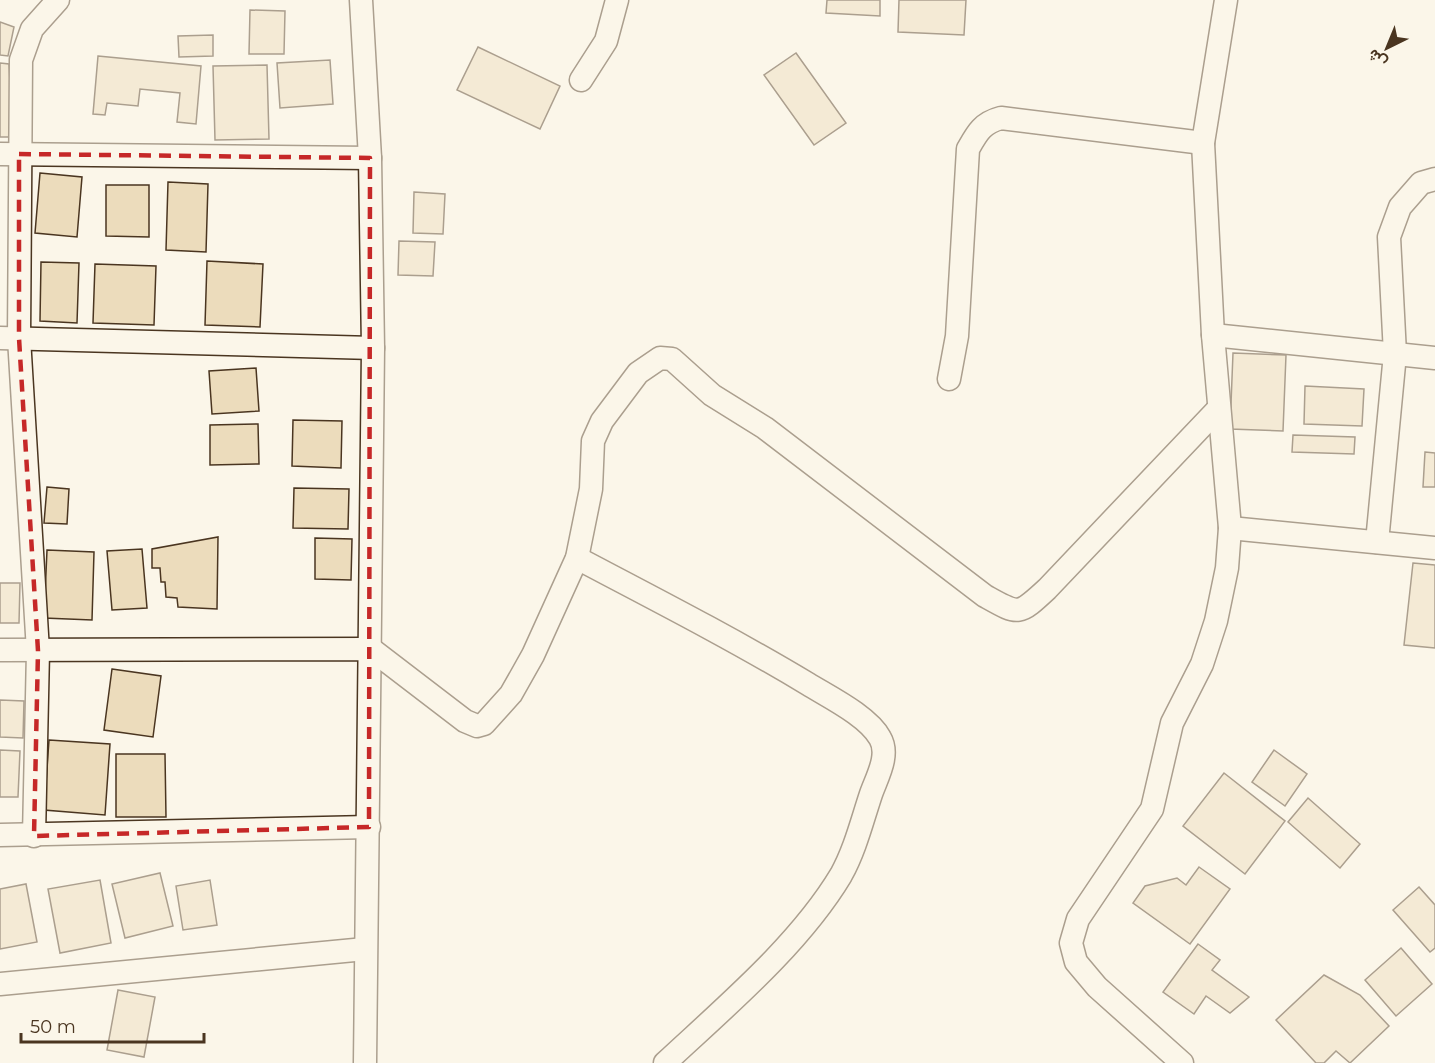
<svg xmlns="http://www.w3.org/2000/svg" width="1435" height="1063" font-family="Montserrat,Vazirmatn,sans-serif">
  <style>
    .building { fill: #ecdcbc; stroke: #4a3520; stroke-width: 1.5 }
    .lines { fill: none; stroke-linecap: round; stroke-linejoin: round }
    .minor-casing { stroke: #4a3520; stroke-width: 25 }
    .minor { stroke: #fbf6e9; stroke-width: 22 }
    .marked { fill: none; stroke: #c62828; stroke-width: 4.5; stroke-dasharray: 12 8; stroke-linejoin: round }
  </style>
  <rect width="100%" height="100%" fill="#fbf6e9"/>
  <!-- building -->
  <g class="building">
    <path d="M 827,0 L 880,0 L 880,16 L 826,13 Z"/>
    <path d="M 899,0 L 966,0 L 964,35 L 898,32 Z"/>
    <path d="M 250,10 L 285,11 L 284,54 L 249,54 Z"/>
    <path d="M 0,22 L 14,27 L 8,56 L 0,55 Z"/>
    <path d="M 213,35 L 213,56 L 179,57 L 178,36 Z"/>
    <path d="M 478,47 L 560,86 L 540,129 L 457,90 Z"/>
    <path d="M 796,53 L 846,123 L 814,145 L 764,75 Z"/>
    <path d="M 98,56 L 201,66 L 196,124 L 177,122 L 180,93 L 140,89 L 138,106 L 107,103 L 105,115 L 93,114 Z"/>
    <path d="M 330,60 L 333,104 L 280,108 L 277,63 Z"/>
    <path d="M 0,63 L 9,64 L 13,137 L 0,137 Z"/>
    <path d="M 267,65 L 269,139 L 215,140 L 213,66 Z"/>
    <path d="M 40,173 L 82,177 L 77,237 L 35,233 Z"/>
    <path d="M 168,182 L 208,184 L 206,252 L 166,250 Z"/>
    <path d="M 106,185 L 149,185 L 149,237 L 106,236 Z"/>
    <path d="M 414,192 L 445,194 L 443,234 L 413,233 Z"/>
    <path d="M 399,241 L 435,242 L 433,276 L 398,275 Z"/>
    <path d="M 207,261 L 263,264 L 260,327 L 205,325 Z"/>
    <path d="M 41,262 L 79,263 L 77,323 L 40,321 Z"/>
    <path d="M 95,264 L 156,266 L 154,325 L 93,323 Z"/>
    <path d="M 1233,353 L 1286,355 L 1283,431 L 1230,429 Z"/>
    <path d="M 256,368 L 259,411 L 212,414 L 209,371 Z"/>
    <path d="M 1305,386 L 1364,389 L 1362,426 L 1304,424 Z"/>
    <path d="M 293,420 L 342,421 L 341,468 L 292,466 Z"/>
    <path d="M 258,424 L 259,464 L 210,465 L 210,425 Z"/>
    <path d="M 1293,435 L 1355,437 L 1354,454 L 1292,452 Z"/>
    <path d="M 1425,452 L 1435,453 L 1435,487 L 1423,487 Z"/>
    <path d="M 47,487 L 69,489 L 67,524 L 44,523 Z"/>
    <path d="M 294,488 L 349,489 L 348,529 L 293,528 Z"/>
    <path d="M 218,537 L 217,609 L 178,607 L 177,598 L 166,597 L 165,582 L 161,582 L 160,568 L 152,568 L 152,549 Z"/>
    <path d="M 315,538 L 352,539 L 351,580 L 315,579 Z"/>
    <path d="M 142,549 L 147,608 L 112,610 L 107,551 Z"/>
    <path d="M 47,550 L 94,552 L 92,620 L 44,618 Z"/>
    <path d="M 1413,563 L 1435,565 L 1435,648 L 1404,645 Z"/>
    <path d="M 0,583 L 20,583 L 19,623 L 0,623 Z"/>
    <path d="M 112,669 L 161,676 L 153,737 L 104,730 Z"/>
    <path d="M 0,700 L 24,701 L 23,738 L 0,737 Z"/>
    <path d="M 49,740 L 110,744 L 105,815 L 44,810 Z"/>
    <path d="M 0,750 L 20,751 L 18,797 L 0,797 Z"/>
    <path d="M 1274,750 L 1307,774 L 1285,806 L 1252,782 Z"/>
    <path d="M 116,754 L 165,754 L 166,817 L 116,817 Z"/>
    <path d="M 1224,773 L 1285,821 L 1245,874 L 1183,826 Z"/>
    <path d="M 1308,798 L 1360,844 L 1340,868 L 1288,822 Z"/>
    <path d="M 1199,867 L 1230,889 L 1190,944 L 1133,903 L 1145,886 L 1177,878 L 1186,885 Z"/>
    <path d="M 160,873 L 173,926 L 125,938 L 112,884 Z"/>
    <path d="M 100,880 L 111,943 L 60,953 L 48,889 Z"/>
    <path d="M 210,880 L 217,925 L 183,930 L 176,886 Z"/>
    <path d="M 26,884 L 37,942 L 0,949 L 0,889 Z"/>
    <path d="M 1419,887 L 1435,905 L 1435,948 L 1430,952 L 1393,910 Z"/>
    <path d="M 1198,944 L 1220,960 L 1212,970 L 1249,997 L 1230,1013 L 1206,996 L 1194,1014 L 1163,992 Z"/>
    <path d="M 1401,948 L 1432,984 L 1396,1016 L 1365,980 Z"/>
    <path d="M 1324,975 L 1360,995 L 1389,1026 L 1350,1063 L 1336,1051 L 1324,1063 L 1316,1063 L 1276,1020 Z"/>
    <path d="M 118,990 L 155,997 L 144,1057 L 107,1050 Z"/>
  </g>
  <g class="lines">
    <defs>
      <g id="minor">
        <path d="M 361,0 L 370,158 L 373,348 L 365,1063"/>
        <path d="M 581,80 L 606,41 L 617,0"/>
        <path d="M 0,154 L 370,158"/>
        <path d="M 1213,335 L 1435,358"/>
        <path d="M 0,338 L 373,348"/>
        <path d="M 949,379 L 957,336 L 968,149 C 977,133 982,123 1001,118 L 1203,143"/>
        <path d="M 1230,528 L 1435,548"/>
        <path d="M 1377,542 L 1395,354 L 1389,237 L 1400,207 L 1421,183 L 1435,179"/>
        <path d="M 577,558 C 655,599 733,639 808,684 C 829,697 868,716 880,738 C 890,755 877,777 871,794 C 862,821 855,850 841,875 C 799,945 725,1007 665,1063"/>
        <path d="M 0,650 L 371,649 L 465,721 L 477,726 L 484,724 L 511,694 L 533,655 L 577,558 L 591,489 L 593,441 L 602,421 L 638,373 L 660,358 L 672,359 L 712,395 L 765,428 L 985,596 C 1019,615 1018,616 1047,589 L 1219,408"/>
        <path d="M 0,835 L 369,827"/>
        <path d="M 34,836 L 38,651 L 19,338 L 21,60 L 32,29 L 58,0"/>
        <path d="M 0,984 L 365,949"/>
        <path d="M 1182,1063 L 1097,987 L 1076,962 L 1071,943 L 1078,919 L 1152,809 L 1172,723 L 1202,664 L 1216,621 L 1227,568 L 1230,528 L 1213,335 L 1203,143 L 1226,0"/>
      </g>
    </defs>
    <!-- minor casing -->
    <use href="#minor" class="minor-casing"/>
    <!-- minor -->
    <use href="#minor" class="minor"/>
  </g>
  <!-- marked area -->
  <path d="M0 0H1435V1063H0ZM 19,154 L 370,158 L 369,827 L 34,836 L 38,651 L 19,338 Z" fill="#fbf6e9" fill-opacity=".55" fill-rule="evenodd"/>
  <path class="marked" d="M 19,154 L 370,158 L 369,827 L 34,836 L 38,651 L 19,338 Z"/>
  <!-- north arrow -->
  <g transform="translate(1387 48) rotate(223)" stroke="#fbf6e9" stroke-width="4.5" paint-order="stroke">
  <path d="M0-4.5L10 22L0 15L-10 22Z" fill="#4a3520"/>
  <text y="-9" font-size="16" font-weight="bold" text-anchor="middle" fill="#4a3520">ش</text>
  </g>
  <!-- scale -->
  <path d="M21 1033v9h183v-9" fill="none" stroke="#4a3520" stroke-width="3"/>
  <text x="30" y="1033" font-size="18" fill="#4a3520" stroke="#fbf6e9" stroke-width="4.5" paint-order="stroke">50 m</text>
</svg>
